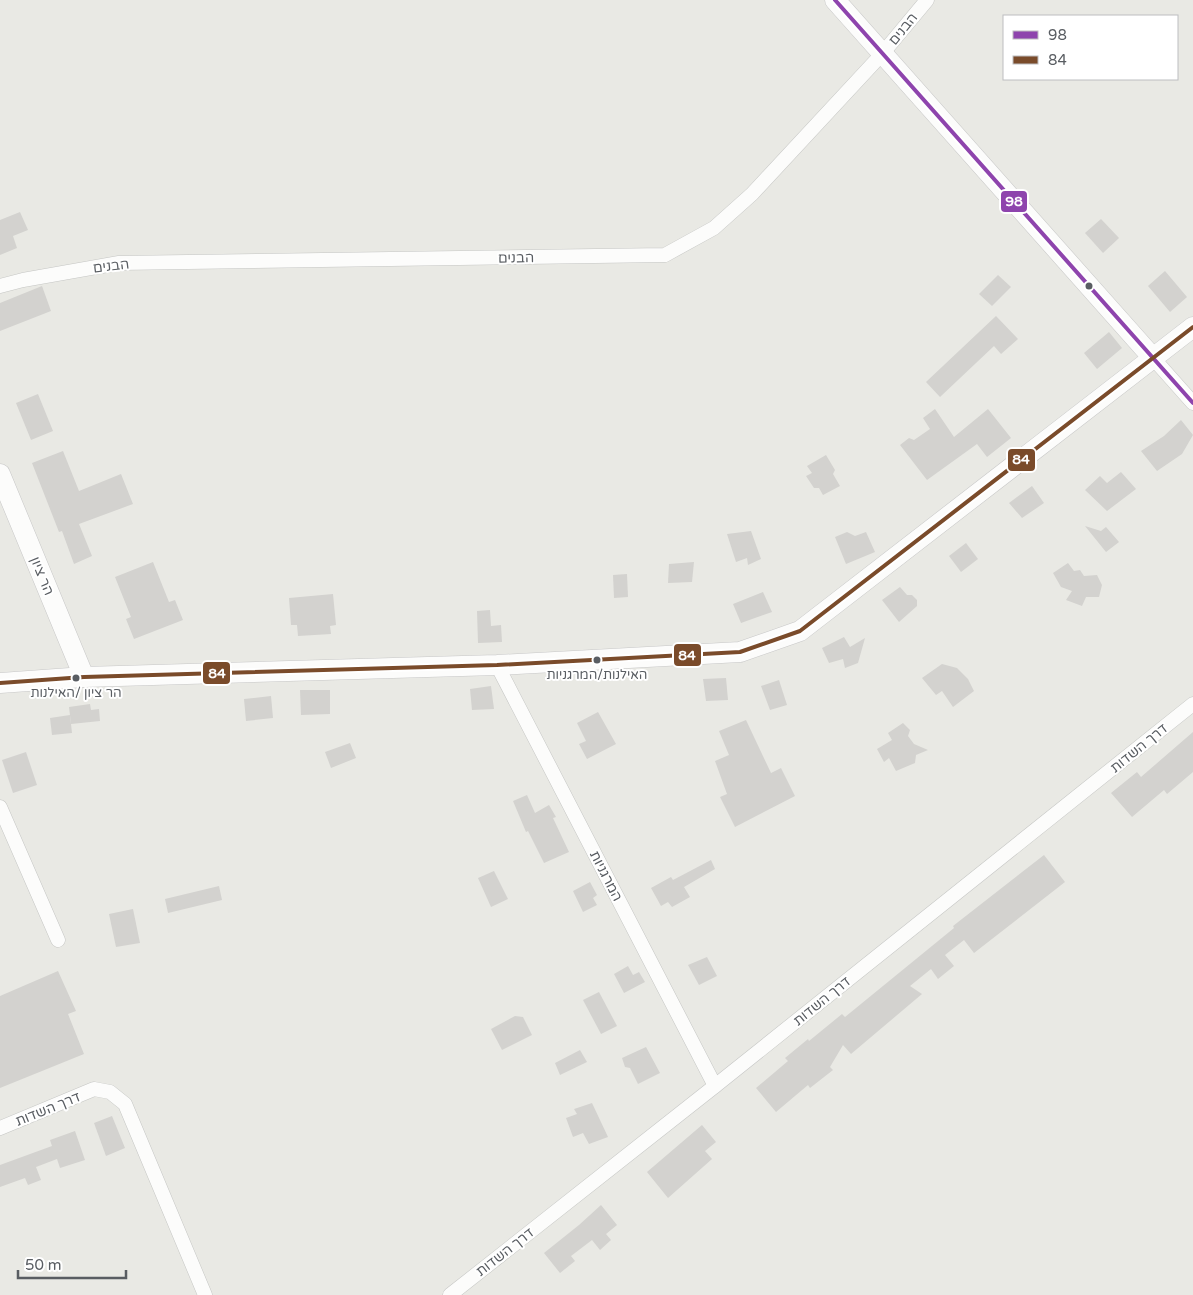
<svg xmlns="http://www.w3.org/2000/svg" width="1193" height="1295" font-family="'Varela Round','Noto Sans Hebrew',sans-serif">
  <style>
    .building { fill: #d3d2cf }
    .lines { fill: none; stroke-linecap: round; stroke-linejoin: round }
    .street-casing { stroke: #c5c6c4; stroke-width: 15 }
    .secondary-casing { stroke: #c7c7c7; stroke-width: 21 }
    .street { stroke: #fcfcfb; stroke-width: 14 }
    .secondary { stroke: #fcfcfb; stroke-width: 20 }
    .bus-1-casing { stroke: #fff; stroke-width: 8 }
    .bus-2-casing { stroke: #fff; stroke-width: 8 }
    .bus-1 { stroke: #8e44ad; stroke-width: 4 }
    .bus-2 { stroke: #7a4b2a; stroke-width: 4 }
    .bus-dot { fill: #595d62; stroke: #fff; stroke-width: 2 }
    .labels { text-anchor: middle; dominant-baseline: central; stroke-width: 4; stroke-linejoin: round; paint-order: stroke }
    .bus-label { font-size: 13px; fill: #595d62; stroke: #fff }
    .street-label { font-size: 14px; fill: #595d62; stroke: #fff }
    .line-badge { stroke: #fff; stroke-width: 2 }
    .badge-label { font-size: 14px; text-anchor: middle; font-weight: bold; fill: #fff }
  </style>
  <rect width="100%" height="100%" fill="#e9e9e4"/>
  <!-- building -->
  <g class="building">
    <path d="M 20,212 L 28,230 L 13,236 L 17,248 L 0,255 L 0,220 Z"/>
    <path d="M 1101,219 L 1119,238 L 1103,253 L 1085,233 Z"/>
    <path d="M 1165,271 L 1187,297 L 1170,312 L 1148,286 Z"/>
    <path d="M 998,275 L 1011,287 L 992,306 L 979,294 Z"/>
    <path d="M 42,286 L 51,311 L 0,331 L 0,303 Z"/>
    <path d="M 996,316 L 1018,339 L 1001,354 L 994,346 L 940,397 L 926,382 Z"/>
    <path d="M 1109,332 L 1122,348 L 1097,369 L 1084,353 Z"/>
    <path d="M 38,394 L 53,431 L 31,440 L 16,403 Z"/>
    <path d="M 935,409 L 954,437 L 988,409 L 1011,438 L 987,457 L 977,444 L 927,480 L 900,445 L 909,438 L 914,440 L 930,429 L 923,418 Z"/>
    <path d="M 1181,420 L 1193,435 L 1182,454 L 1157,471 L 1141,451 L 1164,436 Z"/>
    <path d="M 63,451 L 79,491 L 121,474 L 133,504 L 79,524 L 92,556 L 74,564 L 62,531 L 59,532 L 32,463 Z"/>
    <path d="M 826,455 L 835,470 L 833,474 L 840,486 L 823,495 L 819,488 L 814,488 L 806,476 L 812,473 L 807,466 Z"/>
    <path d="M 1121,472 L 1136,489 L 1107,511 L 1085,490 L 1100,476 L 1107,483 Z"/>
    <path d="M 1032,486 L 1044,503 L 1022,518 L 1009,503 Z"/>
    <path d="M 1085,526 L 1101,531 L 1106,527 L 1119,542 L 1106,552 Z"/>
    <path d="M 751,531 L 761,559 L 748,565 L 747,558 L 736,562 L 727,534 Z"/>
    <path d="M 847,532 L 855,536 L 866,532 L 875,552 L 846,564 L 835,537 Z"/>
    <path d="M 966,543 L 978,559 L 961,572 L 949,556 Z"/>
    <path d="M 153,562 L 169,602 L 175,600 L 183,620 L 134,639 L 126,619 L 131,617 L 115,577 Z"/>
    <path d="M 694,562 L 692,582 L 668,583 L 669,564 Z"/>
    <path d="M 1068,563 L 1074,571 L 1080,570 L 1084,576 L 1097,575 L 1102,585 L 1099,597 L 1086,597 L 1082,606 L 1066,600 L 1072,591 L 1061,587 L 1053,573 Z"/>
    <path d="M 627,574 L 628,597 L 614,598 L 613,575 Z"/>
    <path d="M 900,587 L 907,595 L 912,595 L 917,600 L 917,606 L 899,622 L 882,600 Z"/>
    <path d="M 763,592 L 772,612 L 741,623 L 733,604 Z"/>
    <path d="M 333,594 L 336,625 L 330,626 L 331,634 L 298,636 L 297,625 L 291,625 L 289,598 Z"/>
    <path d="M 490,610 L 491,626 L 501,625 L 502,642 L 478,643 L 477,611 Z"/>
    <path d="M 844,637 L 850,647 L 865,638 L 858,663 L 845,668 L 843,659 L 829,663 L 822,648 Z"/>
    <path d="M 942,664 L 957,668 L 968,679 L 974,691 L 953,707 L 942,691 L 936,695 L 922,678 Z"/>
    <path d="M 726,678 L 728,700 L 706,701 L 703,679 Z"/>
    <path d="M 779,680 L 787,705 L 770,710 L 761,686 Z"/>
    <path d="M 491,686 L 494,709 L 472,710 L 470,689 Z"/>
    <path d="M 300,690 L 330,690 L 330,714 L 301,715 Z"/>
    <path d="M 271,696 L 273,718 L 246,721 L 244,699 Z"/>
    <path d="M 90,704 L 91,710 L 99,709 L 100,721 L 71,724 L 69,707 Z"/>
    <path d="M 598,712 L 616,744 L 587,759 L 579,744 L 586,741 L 577,723 Z"/>
    <path d="M 70,715 L 72,733 L 52,735 L 50,718 Z"/>
    <path d="M 746,720 L 771,773 L 781,768 L 795,796 L 735,827 L 720,797 L 727,794 L 715,761 L 729,755 L 719,731 Z"/>
    <path d="M 903,723 L 910,730 L 908,736 L 914,744 L 928,750 L 916,755 L 915,763 L 896,771 L 889,758 L 884,762 L 877,749 L 892,740 L 888,733 Z"/>
    <path d="M 1193,732 L 1193,772 L 1167,794 L 1164,790 L 1132,817 L 1111,793 L 1137,772 L 1141,777 Z"/>
    <path d="M 350,743 L 356,758 L 331,768 L 325,752 Z"/>
    <path d="M 26,752 L 37,785 L 13,793 L 2,760 Z"/>
    <path d="M 527,795 L 535,813 L 549,805 L 556,817 L 553,818 L 569,852 L 544,863 L 528,831 L 526,832 L 513,801 Z"/>
    <path d="M 1044,855 L 1065,882 L 974,953 L 964,940 L 945,955 L 954,966 L 938,979 L 931,969 L 910,986 L 922,994 L 851,1054 L 843,1045 L 830,1067 L 833,1070 L 810,1088 L 808,1085 L 776,1112 L 756,1088 L 788,1061 L 785,1058 L 808,1039 L 809,1041 L 842,1014 L 845,1017 L 954,928 L 953,926 Z"/>
    <path d="M 711,860 L 715,869 L 684,887 L 690,897 L 672,907 L 668,902 L 661,906 L 651,888 L 671,877 L 673,880 Z"/>
    <path d="M 494,871 L 508,899 L 491,907 L 478,878 Z"/>
    <path d="M 590,882 L 597,895 L 593,898 L 597,905 L 583,912 L 573,891 Z"/>
    <path d="M 219,886 L 222,900 L 168,913 L 165,899 Z"/>
    <path d="M 133,909 L 140,943 L 116,947 L 109,914 Z"/>
    <path d="M 707,957 L 717,976 L 699,985 L 688,965 Z"/>
    <path d="M 628,966 L 633,975 L 639,972 L 645,982 L 624,993 L 614,974 Z"/>
    <path d="M 58,971 L 76,1011 L 68,1014 L 84,1054 L 0,1088 L 0,996 Z"/>
    <path d="M 599,992 L 617,1026 L 601,1034 L 583,1000 Z"/>
    <path d="M 515,1016 L 523,1017 L 532,1035 L 502,1050 L 491,1029 Z"/>
    <path d="M 646,1047 L 660,1073 L 638,1084 L 630,1068 L 625,1067 L 622,1058 Z"/>
    <path d="M 580,1050 L 587,1062 L 560,1075 L 555,1063 Z"/>
    <path d="M 592,1103 L 608,1137 L 589,1144 L 583,1133 L 573,1137 L 566,1118 L 577,1114 L 574,1109 Z"/>
    <path d="M 112,1116 L 125,1148 L 106,1156 L 94,1123 Z"/>
    <path d="M 702,1125 L 716,1142 L 705,1151 L 712,1159 L 668,1198 L 647,1172 Z"/>
    <path d="M 75,1131 L 85,1160 L 60,1168 L 57,1159 L 36,1167 L 41,1180 L 28,1185 L 25,1178 L 0,1187 L 0,1165 L 52,1146 L 50,1140 Z"/>
    <path d="M 601,1205 L 617,1225 L 606,1234 L 611,1240 L 600,1250 L 592,1240 L 571,1256 L 575,1261 L 560,1273 L 544,1253 L 579,1225 Z"/>
  </g>
  <g class="lines">
    <defs>
      <g id="street">
        <path d="M 0,286 L 23,280 L 119,263 L 665,255 L 714,228 L 752,194 L 882,54 L 927,0"/>
        <path d="M 1153,358 L 1193,403"/>
        <path d="M 497,665 L 715,1086"/>
        <path d="M 0,807 L 58,940"/>
        <path d="M 0,1128 L 94,1089 L 110,1092 L 125,1104 L 205,1295"/>
        <path d="M 450,1295 L 715,1086 L 1193,704"/>
      </g>
      <g id="secondary">
        <path d="M 835,0 L 1153,358"/>
        <path d="M 0,474 L 84,677"/>
        <path d="M 0,683 L 84,677 L 497,665 L 740,652 L 800,631 L 1193,327"/>
      </g>
    </defs>
    <!-- street casing -->
    <use href="#street" class="street-casing"/>
    <!-- secondary casing -->
    <use href="#secondary" class="secondary-casing"/>
    <!-- street -->
    <use href="#street" class="street"/>
    <!-- secondary -->
    <use href="#secondary" class="secondary"/>
    <defs>
      <path id="bus-1" d="M 835,0 L 1193,403"/>
      <path id="bus-2" d="M 0,683 L 84,677 L 497,665 L 740,652 L 800,631 L 1193,327"/>
    </defs>
    <!-- bus-1 casing -->
    <use href="#bus-1" class="bus-1-casing"/>
    <!-- bus-2 casing -->
    <use href="#bus-2" class="bus-2-casing"/>
    <!-- bus-1 -->
    <use href="#bus-1" class="bus-1"/>
    <!-- bus-2 -->
    <use href="#bus-2" class="bus-2"/>
  </g>
  <!-- markers -->
  <g class="bus-dot">
    <circle cx="1089" cy="286" r="4.5"/>
    <circle cx="597" cy="660" r="4.5"/>
    <circle cx="76" cy="678" r="4.5"/>
  </g>
  <g class="labels">
    <!-- bus labels -->
    <g class="bus-label">
      <text x="597" y="675">האילנות/המרגניות</text>
      <text x="76" y="693">הר ציון /האילנות</text>
    </g>
    <!-- street labels -->
    <g class="street-label">
      <text transform="translate(903 29) rotate(-51)">הבנים</text>
      <text transform="translate(516 258) rotate(-1)">הבנים</text>
      <text transform="translate(111 266) rotate(-7)">הבנים</text>
      <text transform="translate(42 576) rotate(68)">הר ציון</text>
      <text transform="translate(1139 748) rotate(-39)">דרך השדות</text>
      <text transform="translate(606 876) rotate(63)">המרגניות</text>
      <text transform="translate(822 1001) rotate(-39)">דרך השדות</text>
      <text transform="translate(48 1109) rotate(-22)">דרך השדות</text>
      <text transform="translate(505 1252) rotate(-38)">דרך השדות</text>
    </g>
  </g>
  <g class="line-badge">
    <rect x="1000" y="190" width="28" height="23" rx="5" fill="#8e44ad"/>
    <rect x="1007" y="448" width="29" height="24" rx="5" fill="#7a4b2a"/>
    <rect x="673" y="643" width="29" height="24" rx="5" fill="#7a4b2a"/>
    <rect x="202" y="661" width="29" height="24" rx="5" fill="#7a4b2a"/>
  </g>
  <g class="badge-label">
    <text x="1014" y="206">98</text>
    <text x="1021" y="464">84</text>
    <text x="687" y="660">84</text>
    <text x="217" y="678">84</text>
  </g>
  <!-- legend -->
  <rect x="1003" y="15" width="175" height="65" fill="#ffffff" stroke="#bdbec0"/>
  <rect x="1013" y="31" width="25" height="8" fill="#8e44ad" stroke="#bdbec0"/>
  <text x="1048" y="40" font-size="15" fill="#595d62">98</text>
  <rect x="1013" y="56" width="25" height="8" fill="#7a4b2a" stroke="#bdbec0"/>
  <text x="1048" y="65" font-size="15" fill="#595d62">84</text>
  <!-- scale -->
  <path d="M18 1270v8h108v-8" fill="none" stroke="#595d62" stroke-width="2.5"/>
  <text x="25" y="1270" font-size="15" fill="#595d62" stroke="#ffffff" stroke-width="4" paint-order="stroke">50 m</text>
</svg>
